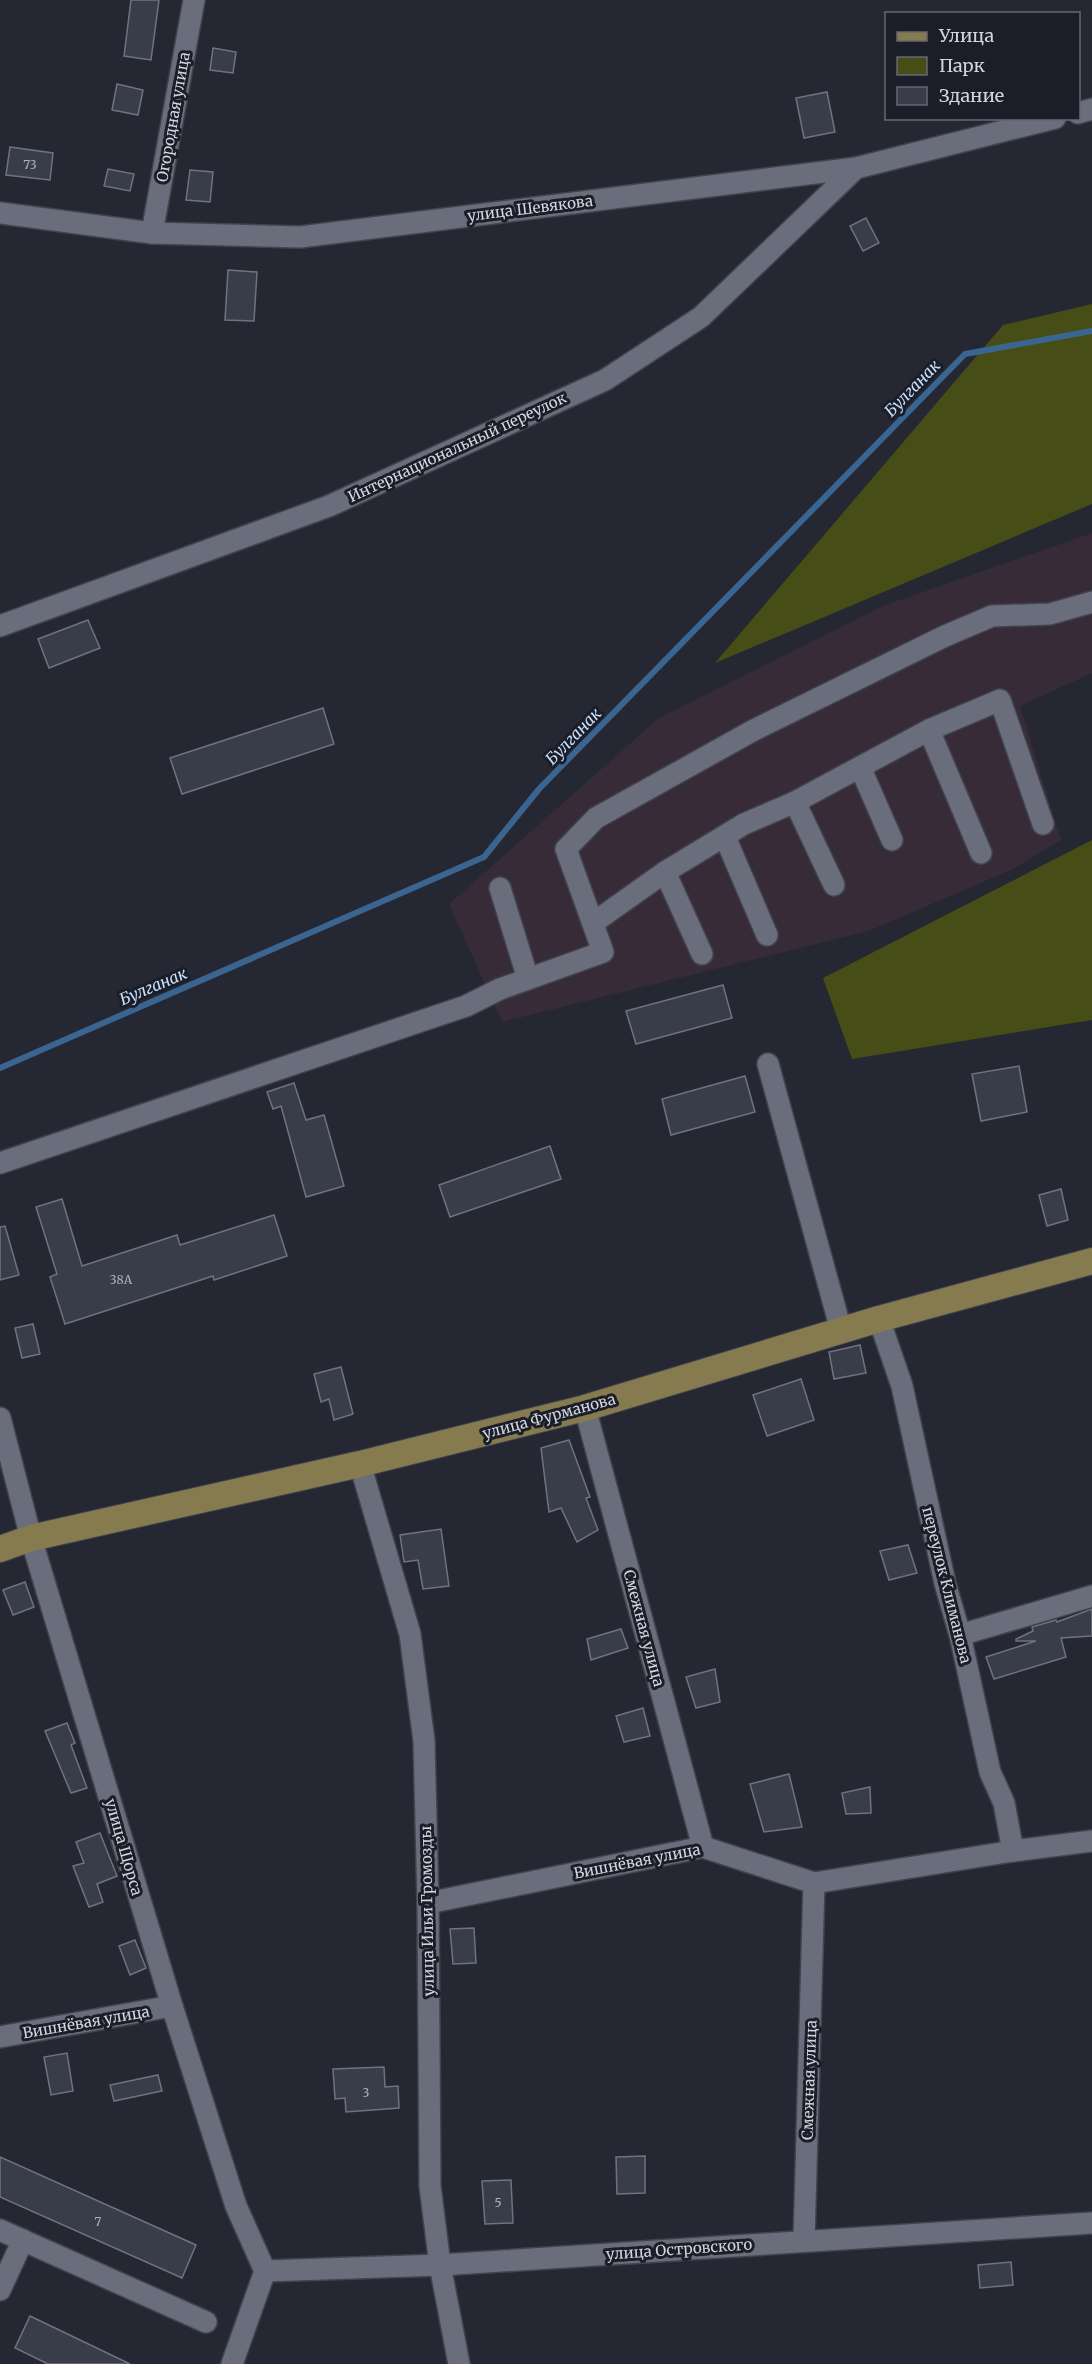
<svg xmlns="http://www.w3.org/2000/svg" width="1092" height="2364" font-family="Merriweather,serif">
  <style>
    .industrial { fill: #382b38 }
    .green { fill: #474d16 }
    .lines { fill: none; stroke-linecap: round; stroke-linejoin: round }
    .stream { stroke: #3b6591; stroke-width: 6 }
    .building { fill: #393d49; stroke: #6f7380; stroke-width: 1.5 }
    .minor-casing { stroke: #41434e; stroke-width: 24 }
    .major-casing { stroke: #41434e; stroke-width: 28 }
    .minor { stroke: #6a6d7b; stroke-width: 21 }
    .major { stroke: #867a4f; stroke-width: 26 }
    .labels { text-anchor: middle; dominant-baseline: central; stroke-width: 6; stroke-linejoin: round; paint-order: stroke }
    .number-label { font-size: 12px; fill: #adb0b9 }
    .street-label { font-size: 15px; fill: #d4d6de; stroke: #1b1e29 }
    .water-label { font-size: 16px; font-style: italic; fill: #c8e0fc; stroke: #1b1e29 }
  </style>
  <rect width="100%" height="100%" fill="#252833"/>
  <!-- industrial -->
  <path class="industrial" d="M 1092,533 L 1092,673 L 1020,706 L 1061,840 L 1011,870 L 871,930 L 502,1022 L 449,904 L 659,718 L 883,606 Z"/>
  <!-- green -->
  <g class="green">
    <path d="M 1092,304 L 1092,504 L 715,663 L 1003,325 Z"/>
    <path d="M 1092,840 L 1092,1020 L 852,1059 L 823,978 Z"/>
  </g>
  <g class="lines">
    <!-- stream -->
    <path class="stream" d="M 0,1068 L 484,857 L 539,789 L 965,354 L 1092,331"/>
  </g>
  <!-- building -->
  <g class="building">
    <path d="M 131,0 L 159,0 L 151,60 L 124,56 Z"/>
    <path d="M 213,48 L 236,52 L 233,73 L 210,70 Z"/>
    <path d="M 117,84 L 143,90 L 138,115 L 112,110 Z"/>
    <path d="M 827,92 L 835,132 L 804,138 L 796,98 Z"/>
    <path d="M 10,147 L 53,153 L 50,180 L 6,175 Z"/>
    <path d="M 108,169 L 134,174 L 130,191 L 104,186 Z"/>
    <path d="M 190,170 L 213,172 L 210,202 L 186,200 Z"/>
    <path d="M 866,218 L 879,243 L 863,251 L 850,226 Z"/>
    <path d="M 228,270 L 257,272 L 254,321 L 225,320 Z"/>
    <path d="M 88,620 L 100,648 L 49,668 L 38,639 Z"/>
    <path d="M 323,708 L 334,744 L 182,794 L 170,758 Z"/>
    <path d="M 723,985 L 732,1018 L 636,1044 L 626,1011 Z"/>
    <path d="M 1019,1066 L 1027,1112 L 981,1121 L 972,1074 Z"/>
    <path d="M 745,1076 L 755,1112 L 671,1135 L 662,1099 Z"/>
    <path d="M 294,1083 L 306,1120 L 324,1115 L 344,1186 L 306,1197 L 281,1106 L 273,1109 L 267,1092 Z"/>
    <path d="M 550,1146 L 561,1179 L 450,1217 L 439,1185 Z"/>
    <path d="M 1061,1189 L 1068,1220 L 1047,1226 L 1039,1195 Z"/>
    <path d="M 62,1199 L 82,1266 L 177,1235 L 180,1245 L 274,1215 L 287,1256 L 214,1280 L 213,1276 L 65,1324 L 50,1277 L 57,1274 L 36,1207 Z"/>
    <path d="M 5,1226 L 19,1275 L 0,1280 L 0,1227 Z"/>
    <path d="M 33,1324 L 40,1354 L 22,1358 L 15,1328 Z"/>
    <path d="M 860,1345 L 866,1373 L 834,1379 L 829,1352 Z"/>
    <path d="M 341,1367 L 353,1414 L 334,1420 L 329,1399 L 321,1402 L 314,1374 Z"/>
    <path d="M 801,1379 L 814,1420 L 767,1436 L 753,1395 Z"/>
    <path d="M 569,1440 L 590,1497 L 586,1498 L 598,1530 L 577,1542 L 561,1508 L 549,1512 L 541,1448 Z"/>
    <path d="M 441,1529 L 449,1586 L 423,1589 L 418,1560 L 404,1562 L 400,1535 Z"/>
    <path d="M 908,1545 L 917,1573 L 889,1580 L 880,1551 Z"/>
    <path d="M 25,1582 L 34,1607 L 13,1615 L 3,1590 Z"/>
    <path d="M 1092,1609 L 1092,1636 L 1061,1638 L 1066,1657 L 994,1679 L 986,1657 L 1036,1641 L 1016,1641 L 1016,1639 L 1033,1631 L 1032,1627 L 1056,1620 L 1057,1622 Z"/>
    <path d="M 621,1629 L 628,1648 L 591,1660 L 587,1639 Z"/>
    <path d="M 715,1669 L 720,1702 L 696,1708 L 686,1677 Z"/>
    <path d="M 643,1708 L 650,1736 L 624,1742 L 616,1716 Z"/>
    <path d="M 67,1723 L 75,1743 L 71,1745 L 87,1788 L 71,1793 L 45,1731 Z"/>
    <path d="M 789,1774 L 802,1827 L 764,1832 L 750,1784 Z"/>
    <path d="M 870,1787 L 871,1813 L 846,1814 L 842,1793 Z"/>
    <path d="M 100,1833 L 117,1876 L 97,1884 L 103,1902 L 89,1907 L 73,1866 L 84,1863 L 76,1842 Z"/>
    <path d="M 474,1928 L 476,1963 L 453,1964 L 450,1929 Z"/>
    <path d="M 135,1940 L 146,1968 L 130,1975 L 119,1946 Z"/>
    <path d="M 67,2053 L 73,2091 L 51,2095 L 44,2057 Z"/>
    <path d="M 384,2067 L 385,2087 L 398,2086 L 399,2108 L 346,2112 L 345,2098 L 335,2099 L 333,2069 Z"/>
    <path d="M 158,2075 L 162,2091 L 114,2101 L 110,2085 Z"/>
    <path d="M 645,2156 L 645,2193 L 617,2194 L 616,2157 Z"/>
    <path d="M 0,2157 L 196,2245 L 182,2278 L 0,2197 Z"/>
    <path d="M 511,2180 L 513,2223 L 485,2224 L 482,2181 Z"/>
    <path d="M 1011,2262 L 1013,2285 L 980,2288 L 978,2265 Z"/>
    <path d="M 30,2316 L 130,2364 L 48,2364 L 15,2348 Z"/>
  </g>
  <g class="lines">
    <defs>
      <g id="minor">
        <path d="M 1078,113 L 1092,109"/>
        <path d="M 0,213 L 152,233 L 300,237 L 856,168 L 1055,118"/>
        <path d="M 152,233 L 194,0"/>
        <path d="M 0,626 L 329,506 L 605,380 L 701,317 L 856,168"/>
        <path d="M 929,730 L 981,853"/>
        <path d="M 860,767 L 892,840"/>
        <path d="M 795,802 L 834,885"/>
        <path d="M 725,837 L 767,935"/>
        <path d="M 665,872 L 702,954"/>
        <path d="M 500,888 L 528,979"/>
        <path d="M 593,923 L 665,872 L 744,824 L 795,802 L 929,730 L 1000,700 L 1043,824"/>
        <path d="M 768,1064 L 841,1330"/>
        <path d="M 0,1163 L 466,1006 L 500,989 L 603,952 L 566,849 L 596,818 L 754,730 L 945,636 L 992,616 L 1050,614 L 1092,602"/>
        <path d="M 879,1319 L 902,1386 L 945,1583 L 960,1635 L 990,1772 L 1004,1803 L 1013,1851"/>
        <path d="M 585,1408 L 703,1847"/>
        <path d="M 0,1418 L 31,1538 L 172,2006 L 236,2206 L 265,2271"/>
        <path d="M 360,1464 L 410,1634 L 424,1741 L 428,1903 L 430,2186 L 440,2265 L 459,2364"/>
        <path d="M 960,1635 L 1092,1596"/>
        <path d="M 428,1903 L 703,1847 L 814,1883 L 1013,1851 L 1092,1841"/>
        <path d="M 0,2037 L 172,2006"/>
        <path d="M 0,2230 L 206,2322"/>
        <path d="M 804,2241 L 814,1883"/>
        <path d="M 265,2271 L 440,2265 L 1092,2223"/>
        <path d="M 0,2290 L 23,2240"/>
        <path d="M 232,2364 L 265,2271"/>
      </g>
      <path id="major" d="M 0,1549 L 31,1538 L 360,1464 L 585,1408 L 879,1319 L 1092,1261"/>
    </defs>
    <!-- minor casing -->
    <use href="#minor" class="minor-casing"/>
    <!-- major casing -->
    <use href="#major" class="major-casing"/>
    <!-- minor -->
    <use href="#minor" class="minor"/>
    <!-- major -->
    <use href="#major" class="major"/>
  </g>
  <g class="labels">
    <!-- number labels -->
    <g class="number-label">
      <text x="30" y="164">73</text>
      <text x="121" y="1279">38А</text>
      <text x="366" y="2092">3</text>
      <text x="498" y="2202">5</text>
      <text x="98" y="2221">7</text>
    </g>
    <!-- street labels -->
    <g class="street-label">
      <text transform="translate(173 117) rotate(-80)">Огородная улица</text>
      <text transform="translate(530 208) rotate(-7)">улица Шевякова</text>
      <text transform="translate(457 447) rotate(-25)">Интернациональный переулок</text>
      <text transform="translate(549 1416) rotate(-15)">улица Фурманова</text>
      <text transform="translate(947 1585) rotate(76)">переулок Климанова</text>
      <text transform="translate(644 1628) rotate(75)">Смежная улица</text>
      <text transform="translate(124 1847) rotate(74)">улица Щорса</text>
      <text transform="translate(637 1861) rotate(-11)">Вишнёвая улица</text>
      <text transform="translate(427 1911) rotate(-91)">улица Ильи Громозды</text>
      <text transform="translate(86 2022) rotate(-10)">Вишнёвая улица</text>
      <text transform="translate(809 2080) rotate(-88)">Смежная улица</text>
      <text transform="translate(679 2249) rotate(-4)">улица Островского</text>
    </g>
    <!-- water labels -->
    <g class="water-label">
      <text transform="translate(912 388) rotate(-46)">Булганак</text>
      <text transform="translate(573 736) rotate(-46)">Булганак</text>
      <text transform="translate(153 986) rotate(-23)">Булганак</text>
    </g>
  </g>
  <!-- legend -->
  <rect x="885" y="12" width="195" height="108" fill="#1b1e29" stroke="#656871" stroke-width="1.5"/>
  <rect x="897" y="32" width="30" height="9" fill="#867a4f" stroke="#656871" stroke-width="1.5"/>
  <text x="939" y="42" font-size="18" fill="#d4d6de">Улица</text>
  <rect x="897" y="57" width="30" height="18" fill="#474d16" stroke="#656871" stroke-width="1.5"/>
  <text x="939" y="72" font-size="18" fill="#d4d6de">Парк</text>
  <rect x="897" y="87" width="30" height="18" fill="#393d49" stroke="#656871" stroke-width="1.5"/>
  <text x="939" y="102" font-size="18" fill="#d4d6de">Здание</text>
</svg>
